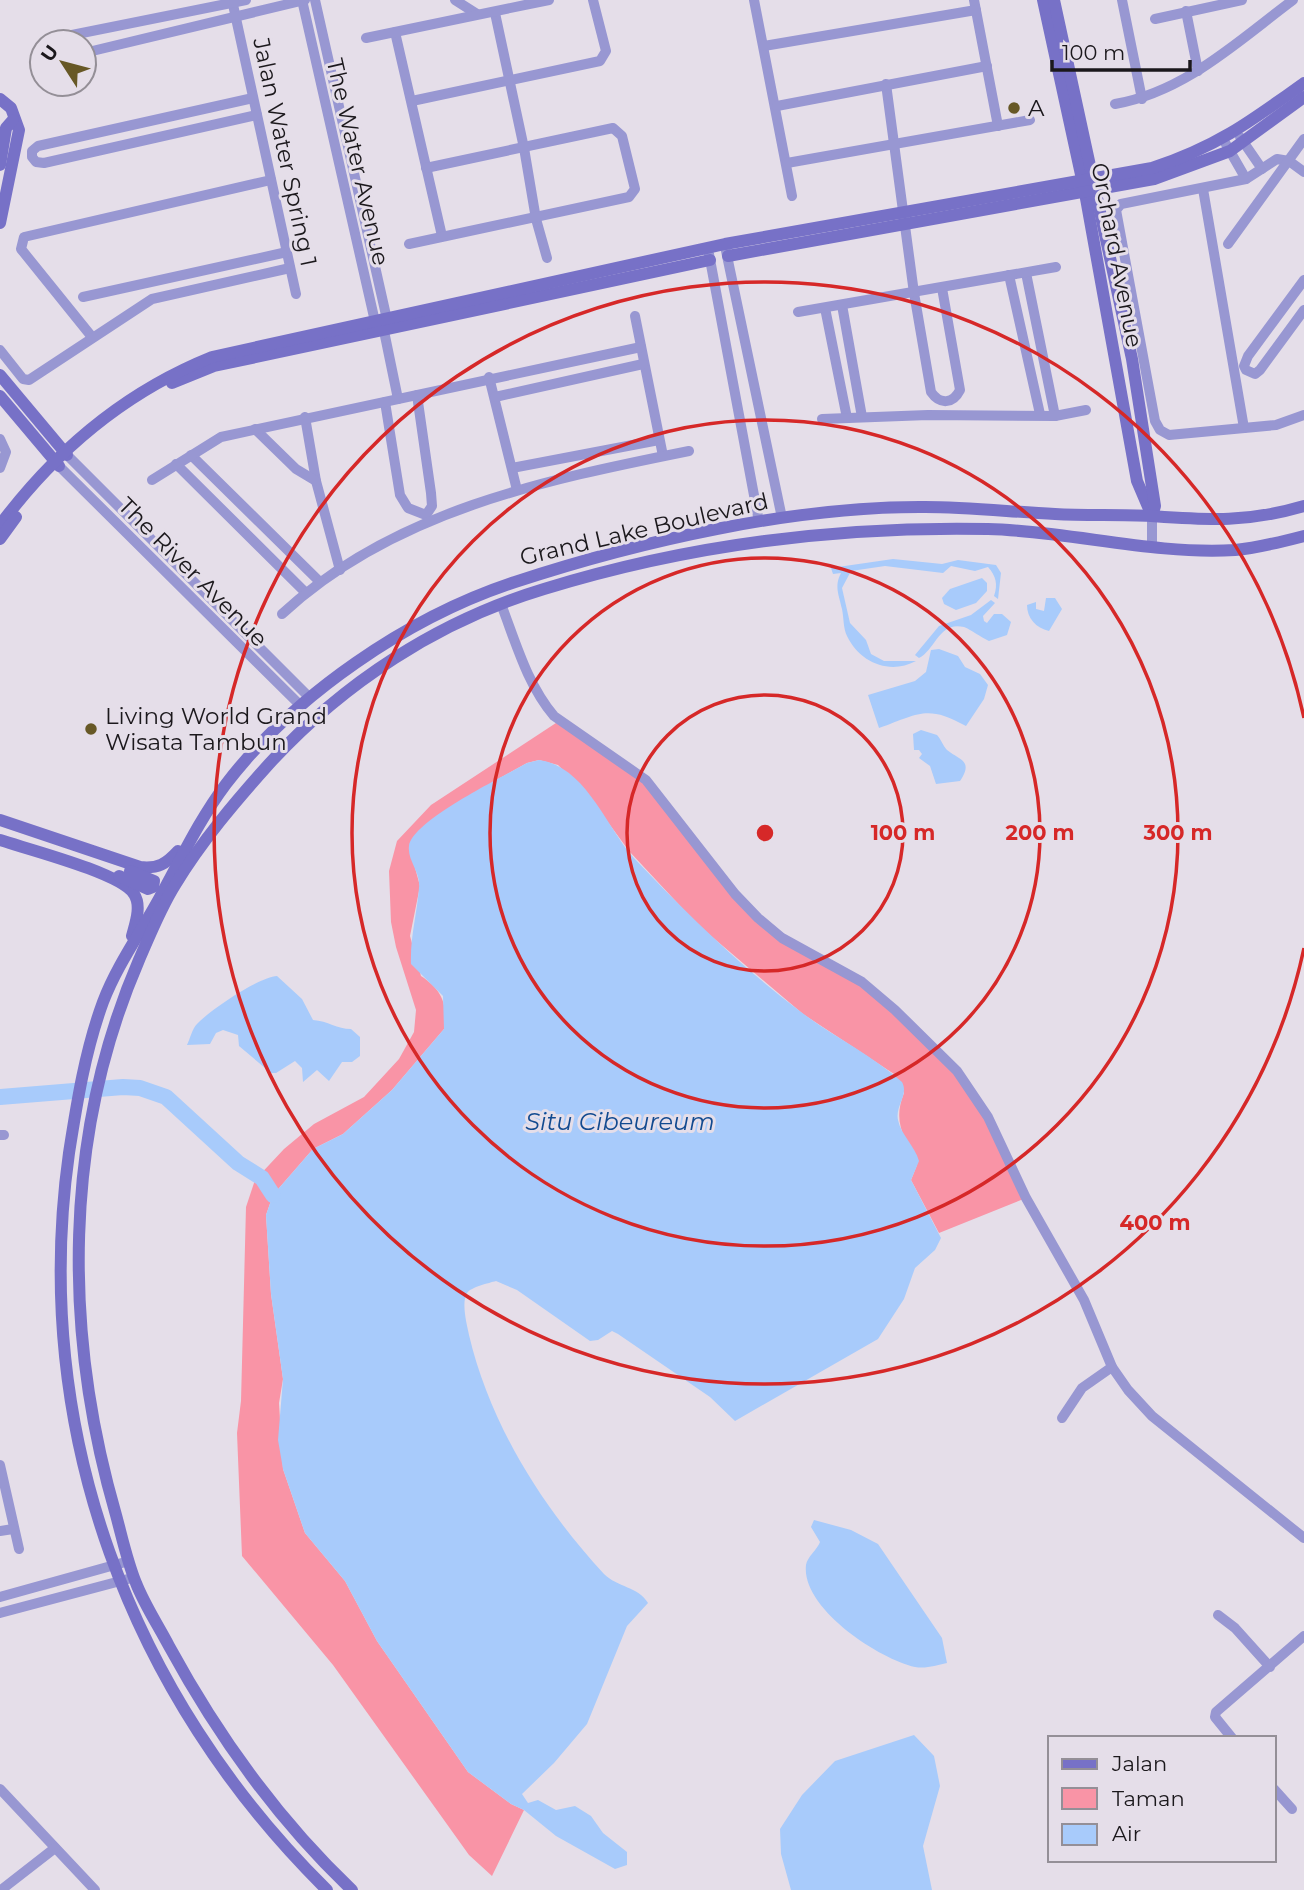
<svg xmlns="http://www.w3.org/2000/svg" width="1304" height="1890" font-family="Montserrat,sans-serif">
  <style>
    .green { fill: #f994a6 }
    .water { fill: #a8cbfb }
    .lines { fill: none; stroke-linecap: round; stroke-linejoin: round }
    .river { stroke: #a8cbfb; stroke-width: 16 }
    .street { stroke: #9897d2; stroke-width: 10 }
    .secondary { stroke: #7771c7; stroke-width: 12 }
    .ring { fill: none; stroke: #d62828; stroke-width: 3.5 }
    .poi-dot { fill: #675826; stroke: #e5dee9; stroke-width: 2.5 }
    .labels { text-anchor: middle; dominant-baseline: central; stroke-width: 6; stroke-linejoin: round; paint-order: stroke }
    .poi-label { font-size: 23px; fill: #1b181c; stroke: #e5dee9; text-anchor: start }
    .street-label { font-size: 23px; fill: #1b181c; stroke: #e5dee9 }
    .water-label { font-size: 24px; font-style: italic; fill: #124a90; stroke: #e5dee9 }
    .centre { fill: #d62828; stroke: #e5dee9; stroke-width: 3.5 }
    .ring-label { font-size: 21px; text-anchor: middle; font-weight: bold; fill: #d62828; stroke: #e5dee9; stroke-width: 6; stroke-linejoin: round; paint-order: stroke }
  </style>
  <rect width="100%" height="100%" fill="#e5dee9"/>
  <!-- green -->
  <path class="green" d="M 559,721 L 646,780 L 758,918 L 878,995 L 977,1098 L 1026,1198 L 939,1233 L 911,1180 L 917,1165 C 905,1137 892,1123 904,1093 L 894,1074 L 803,1014 L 697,924 L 629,851 L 588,795 L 558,765 L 539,760 L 527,763 L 498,779 L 414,864 L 420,886 L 410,936 L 421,976 C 442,990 448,1004 444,1029 L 392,1090 L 343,1134 L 313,1149 L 273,1195 L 266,1215 L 271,1294 L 283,1379 L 279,1403 L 283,1469 L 305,1533 L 345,1581 L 377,1641 L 468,1772 L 511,1804 L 524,1810 L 492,1876 L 469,1855 L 333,1665 L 242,1556 L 237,1433 L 241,1401 L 246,1207 L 255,1180 L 284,1149 L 314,1124 L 364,1097 L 399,1059 L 414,1032 L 416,1010 L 396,947 L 391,922 L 389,871 L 397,841 L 431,805 Z"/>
  <!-- water -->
  <g class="water">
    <path d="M 893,559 L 942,564 L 958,560 L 996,565 L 1001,573 L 998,599 L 994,596 C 998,584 996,576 988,567 L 975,571 L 951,566 L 943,573 L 885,566 L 851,571 L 842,588 L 850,623 L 866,640 L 871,654 L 884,661 L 916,661 C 890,675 860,663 847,636 C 843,628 844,619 842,609 C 839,595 834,586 841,573 L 833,574 L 831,568 Z"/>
    <path d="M 982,578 L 987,583 L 987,591 L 976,603 L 956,610 L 944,604 L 942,598 L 950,589 Z"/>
    <path d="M 1046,598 L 1055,598 L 1062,609 L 1049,631 C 1036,628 1027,618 1027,605 L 1036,602 L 1036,609 L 1044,611 Z"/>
    <path d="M 991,600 L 995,603 L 983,616 L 984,621 L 987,623 L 994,614 L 1002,614 L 1011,622 L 1007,635 L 989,641 C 980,637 972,630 964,627 C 939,621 936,649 919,658 L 915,655 L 939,626 L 971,615 Z"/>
    <path d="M 939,649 L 958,656 L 965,667 L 980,674 L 988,685 L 984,699 L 966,726 C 927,704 918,714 879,728 L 868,695 L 915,681 L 926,672 L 931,650 Z"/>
    <path d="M 921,730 L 937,735 C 941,739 943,746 947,750 C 959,760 974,760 960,781 L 936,784 L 930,766 L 919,758 L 922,754 L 919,750 L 914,750 L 913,734 Z"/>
    <path d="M 539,760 C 585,766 606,826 633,857 C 686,913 740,966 801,1012 C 834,1037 872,1055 902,1082 C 909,1095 895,1106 898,1120 C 901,1135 915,1146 919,1161 L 911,1180 L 941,1238 L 935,1250 L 915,1268 L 904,1299 L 878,1339 L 735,1421 L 710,1397 L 618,1334 L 612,1331 L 598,1340 L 590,1341 L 517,1290 L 496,1281 C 489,1283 471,1287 467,1293 C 461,1303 467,1325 469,1335 C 490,1424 542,1507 604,1574 C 617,1587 639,1587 648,1603 L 627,1626 L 587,1724 L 554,1763 L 522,1794 L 528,1803 L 538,1800 L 556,1810 L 575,1806 L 591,1816 L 603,1833 L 627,1852 L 627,1865 L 615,1869 L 556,1836 L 524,1810 L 511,1804 L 468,1772 L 377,1641 L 345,1581 L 305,1533 L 283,1469 L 278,1440 L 283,1379 L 271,1294 L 266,1215 L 273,1195 L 313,1149 L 343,1134 L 392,1090 L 444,1029 L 443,996 L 411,964 C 410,937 417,914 419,888 C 421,873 407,860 409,846 C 413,820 503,777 527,763 Z"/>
    <path d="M 277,976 L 302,999 L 313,1020 C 328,1021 337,1029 351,1029 L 360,1037 L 360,1056 L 352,1062 L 342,1062 L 329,1081 L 317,1070 L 303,1082 L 302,1068 L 295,1061 L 276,1073 L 271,1073 L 239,1046 L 238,1035 L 223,1030 L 216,1033 L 210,1044 L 187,1045 C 190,1039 192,1029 197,1024 C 210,1010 259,977 277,976 Z"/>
    <path d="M 814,1520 L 851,1530 L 878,1544 L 942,1638 L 947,1663 C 936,1665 927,1669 915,1667 C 879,1659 801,1608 806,1565 C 807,1557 817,1550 820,1542 L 811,1527 Z"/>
    <path d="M 914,1735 L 934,1756 L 940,1786 L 923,1846 L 932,1890 L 791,1890 L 781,1854 L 780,1829 L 802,1795 L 835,1761 Z"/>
  </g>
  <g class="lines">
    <!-- river -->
    <path class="river" d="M 0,1097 L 123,1087 L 140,1088 L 166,1097 L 238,1163 L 262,1178 L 273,1195"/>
    <!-- street -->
    <g class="street">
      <path d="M 232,0 L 296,294"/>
      <path d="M 302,0 L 376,326"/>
      <path d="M 315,0 L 388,324"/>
      <path d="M 455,0 L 477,14"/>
      <path d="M 754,0 L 792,196"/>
      <path d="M 974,0 L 998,126"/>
      <path d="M 1122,0 L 1142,99"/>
      <path d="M 1186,11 L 1198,71"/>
      <path d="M 495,13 L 524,148 L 536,219 L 547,258"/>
      <path d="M 1155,19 L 1242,0"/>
      <path d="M 395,32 L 442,236"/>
      <path d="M 366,38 L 549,0"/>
      <path d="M 61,42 L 67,36 L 246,0"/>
      <path d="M 764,46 L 976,10"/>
      <path d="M 84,53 L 305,0"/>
      <path d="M 886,84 L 914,293 L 931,392 C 940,405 953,404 960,390 L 942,288"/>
      <path d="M 253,98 L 38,146 L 32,151 L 32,157 L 36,162 L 44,163 L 257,115"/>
      <path d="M 412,101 L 600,61 L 606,51 L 593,0"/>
      <path d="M 1115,104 C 1185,92 1238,41 1293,0"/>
      <path d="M 777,106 L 987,66"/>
      <path d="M 1240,137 L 1262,169"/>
      <path d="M 1223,139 L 1246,179"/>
      <path d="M 787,163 L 1030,120"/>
      <path d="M 1304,172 L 1289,161 L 1277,159 L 1246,179 L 1121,204 L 1116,210 L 1155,421 L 1160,430 L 1169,435 L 1276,425 L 1304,415"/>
      <path d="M 1203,189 L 1244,428"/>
      <path d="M 409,244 L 629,197 L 635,189 L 622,136 L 613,128 L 426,168"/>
      <path d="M 1228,244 L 1304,139"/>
      <path d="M 726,251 L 782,518"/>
      <path d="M 709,254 L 759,522"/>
      <path d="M 1026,273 L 1055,416"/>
      <path d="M 1009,275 L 1040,414"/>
      <path d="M 1304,280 L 1248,356 L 1244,366 L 1246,370 L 1255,374 L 1260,370 L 1304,310"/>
      <path d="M 83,297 L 287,252"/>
      <path d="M 842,305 L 862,417"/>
      <path d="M 825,308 L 847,418"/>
      <path d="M 798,312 L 1056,267"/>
      <path d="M 635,316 L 663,456"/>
      <path d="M 384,331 L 398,399"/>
      <path d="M 92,337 L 21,249 L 24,237 L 271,180"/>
      <path d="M 0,350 L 23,379 L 29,380 L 152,299 L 290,268"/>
      <path d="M 489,377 L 517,490"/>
      <path d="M 495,397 L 643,364"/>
      <path d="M 385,402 L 400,495 L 408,508 L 426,515 L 432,506 L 431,493 L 417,395"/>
      <path d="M 305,417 L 316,481 L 340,570"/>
      <path d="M 822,419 L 928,415 L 1055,416 L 1086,410"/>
      <path d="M 255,429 L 296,469 L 316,481"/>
      <path d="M 0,439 L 6,452 L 0,468"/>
      <path d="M 191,455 L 320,582"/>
      <path d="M 69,457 L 310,698"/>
      <path d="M 176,464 L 305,592"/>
      <path d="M 59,466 L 301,706"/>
      <path d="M 512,468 L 659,440"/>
      <path d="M 152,480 L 221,437 L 641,347"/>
      <path d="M 1152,547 L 1152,516"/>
      <path d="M 501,604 C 516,643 527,684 554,716 L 646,780 L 735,894 L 758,918 L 782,938 L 862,982 L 895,1010 L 957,1071 L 988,1117 L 1026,1198 L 1084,1300 L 1112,1367 L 1128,1390 L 1152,1416 L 1304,1538"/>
      <path d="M 282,614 C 393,511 545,480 689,451"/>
      <path d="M 0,1135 L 4,1135"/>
      <path d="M 1062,1418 L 1082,1388 L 1112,1367"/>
      <path d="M 0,1465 L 19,1549"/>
      <path d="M 0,1531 L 13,1529"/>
      <path d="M 0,1597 L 129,1561"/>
      <path d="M 0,1613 L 128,1579"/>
      <path d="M 1218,1615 L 1235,1628 L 1270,1667"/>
      <path d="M 1232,1738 L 1215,1717 L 1216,1712 L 1304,1636"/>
      <path d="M 0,1789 L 95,1890"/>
      <path d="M 1274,1789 L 1292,1809"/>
      <path d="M 1,1890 L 55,1848"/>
    </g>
    <!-- secondary -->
    <g class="secondary">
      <path d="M 1043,0 L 1085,193 L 1137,481 L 1152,516"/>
      <path d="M 1054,0 L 1132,359 L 1155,506 L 1152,516"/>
      <path d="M 0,99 L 11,108 L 19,130 L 0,223"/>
      <path d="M 0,165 L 6,128 L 13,120"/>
      <path d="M 728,256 L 1154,179 L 1230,151 L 1304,97"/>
      <path d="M 0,375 L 67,455"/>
      <path d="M 172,383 L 214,366 L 710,260"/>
      <path d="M 0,396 L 59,466"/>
      <path d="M 0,525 C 56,450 125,392 212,357 L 725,244 L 1152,168 C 1216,147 1250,122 1304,83"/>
      <path d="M 0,539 L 16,517"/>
      <path d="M 0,820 L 140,867 C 158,869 166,864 178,851"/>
      <path d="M 0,840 C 27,849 121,873 134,894 C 142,906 135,924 132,936"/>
      <path d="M 119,876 L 148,889 L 153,887 L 154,881 L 130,871"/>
      <path d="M 327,1890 C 130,1696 30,1429 69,1153 C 77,1102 85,1051 103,1002 C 117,965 141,932 160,897 C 181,859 199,820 226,784 C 294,695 408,617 515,582 C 640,541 794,506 925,507 C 968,507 1012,512 1055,514 C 1087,516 1119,514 1151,516 C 1209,520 1246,523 1304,506"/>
      <path d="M 352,1890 C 277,1819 218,1736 169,1646 C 158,1625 144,1604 136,1583 C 127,1561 122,1537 116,1515 C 63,1332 63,1136 139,960 C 150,935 160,909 175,885 C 202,841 234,803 269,764 C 343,683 438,621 544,589 C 687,545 838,526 988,529 C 1070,531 1152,555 1235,550 C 1258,548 1281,542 1304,536"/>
    </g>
  </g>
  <!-- distance rings -->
  <g class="ring">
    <circle cx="765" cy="833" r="138"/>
    <circle cx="765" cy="833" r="275"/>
    <circle cx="765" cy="833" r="413"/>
    <path d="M1304 948A551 551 0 1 1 1304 718"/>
  </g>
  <!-- markers -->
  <g class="poi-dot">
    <circle cx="1014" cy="108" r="7"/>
    <circle cx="91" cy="729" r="7"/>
  </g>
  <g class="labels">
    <!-- poi labels -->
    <g class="poi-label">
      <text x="1028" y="108">A</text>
      <text x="105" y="716">Living World Grand<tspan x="105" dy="26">Wisata Tambun</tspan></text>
    </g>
    <!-- street labels -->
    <g class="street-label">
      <text transform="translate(285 152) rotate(78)">Jalan Water Spring 1</text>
      <text transform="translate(358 162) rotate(77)">The Water Avenue</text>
      <text transform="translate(1117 255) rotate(79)">Orchard Avenue</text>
      <text transform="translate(644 529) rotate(-13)">Grand Lake Boulevard</text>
      <text transform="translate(193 572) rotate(45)">The River Avenue</text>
    </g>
    <!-- water labels -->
    <g class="water-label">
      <text x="620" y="1121">Situ Cibeureum</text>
    </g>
  </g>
  <circle cx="765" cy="833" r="10" class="centre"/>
  <g class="ring-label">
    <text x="903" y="840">100 m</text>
    <text x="1040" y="840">200 m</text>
    <text x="1178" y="840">300 m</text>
    <text x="1155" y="1230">400 m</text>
  </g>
  <!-- legend -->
  <rect x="1048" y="1736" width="228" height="126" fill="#e5dee9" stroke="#948f97" stroke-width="2"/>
  <rect x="1062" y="1759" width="35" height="10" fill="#7771c7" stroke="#948f97" stroke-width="2"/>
  <text x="1112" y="1771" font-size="21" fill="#1b181c">Jalan</text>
  <rect x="1062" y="1788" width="35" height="21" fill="#f994a6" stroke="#948f97" stroke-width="2"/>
  <text x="1112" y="1806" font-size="21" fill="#1b181c">Taman</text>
  <rect x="1062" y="1824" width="35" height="21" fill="#a8cbfb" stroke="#948f97" stroke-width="2"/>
  <text x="1112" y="1841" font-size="21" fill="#1b181c">Air</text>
  <!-- north arrow -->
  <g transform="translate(63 63) rotate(306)"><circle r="33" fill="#e5dee9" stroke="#948f97" stroke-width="2"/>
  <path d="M0-5L12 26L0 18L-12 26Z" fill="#675826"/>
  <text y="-10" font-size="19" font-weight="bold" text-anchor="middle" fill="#1b181c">U</text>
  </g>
  <!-- scale -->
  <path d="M1052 60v10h138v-10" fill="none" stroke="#1b181c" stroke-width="3.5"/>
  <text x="1062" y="60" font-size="21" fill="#1b181c" stroke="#e5dee9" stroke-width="5" paint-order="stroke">100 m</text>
</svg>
